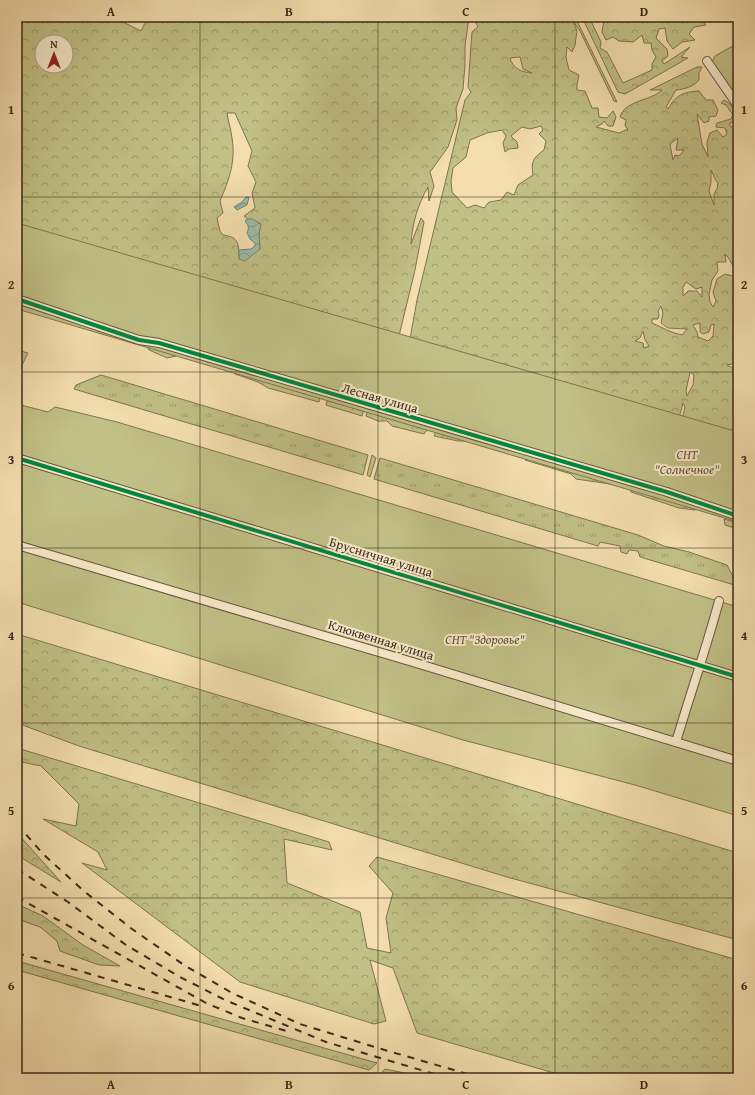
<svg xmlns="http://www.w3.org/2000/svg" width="755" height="1095" font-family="'Gentium Book Plus',serif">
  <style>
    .grass { fill: url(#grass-tufts); stroke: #7d7450 }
    .forest { fill: url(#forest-crowns); stroke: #7d7450; fill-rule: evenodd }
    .garden { fill: #c1c086; stroke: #7d7450 }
    .water { fill: url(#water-waves); stroke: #74816f }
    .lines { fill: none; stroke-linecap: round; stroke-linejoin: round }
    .minor-casing { stroke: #68563e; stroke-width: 10 }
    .minor { stroke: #f8eacb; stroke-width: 8 }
    .rail { stroke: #392919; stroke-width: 2; stroke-dasharray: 7 7; stroke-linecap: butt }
    .cycleway-casing { stroke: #f8eacb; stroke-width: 6 }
    .cycleway { stroke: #00873e; stroke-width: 4 }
    .grid { fill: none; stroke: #392919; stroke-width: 1; stroke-opacity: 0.55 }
    .labels { text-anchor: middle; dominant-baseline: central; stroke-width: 4; stroke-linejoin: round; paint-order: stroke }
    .street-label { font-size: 13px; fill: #392919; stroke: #f8eacb }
    .park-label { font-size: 13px; font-style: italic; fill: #5b4f34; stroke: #f8eacb }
    .neatline { fill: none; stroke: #392919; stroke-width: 1.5 }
    .grid-label { font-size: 13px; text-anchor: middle; font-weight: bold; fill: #392919 }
  </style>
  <defs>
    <pattern id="grass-tufts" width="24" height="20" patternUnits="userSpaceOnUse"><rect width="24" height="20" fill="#c1c086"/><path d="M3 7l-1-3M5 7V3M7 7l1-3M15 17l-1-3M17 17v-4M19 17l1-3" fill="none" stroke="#9e9c6d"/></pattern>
    <pattern id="forest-crowns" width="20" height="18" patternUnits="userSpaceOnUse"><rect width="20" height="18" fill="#c1c086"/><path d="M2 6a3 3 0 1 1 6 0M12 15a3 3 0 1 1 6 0" fill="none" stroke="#9e9c6d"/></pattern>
    <pattern id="water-waves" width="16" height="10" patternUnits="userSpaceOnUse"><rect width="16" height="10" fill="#9cbca9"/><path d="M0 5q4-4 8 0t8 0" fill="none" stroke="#809989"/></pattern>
  </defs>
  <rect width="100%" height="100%" fill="#f4deaf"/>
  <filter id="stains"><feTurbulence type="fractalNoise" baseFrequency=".005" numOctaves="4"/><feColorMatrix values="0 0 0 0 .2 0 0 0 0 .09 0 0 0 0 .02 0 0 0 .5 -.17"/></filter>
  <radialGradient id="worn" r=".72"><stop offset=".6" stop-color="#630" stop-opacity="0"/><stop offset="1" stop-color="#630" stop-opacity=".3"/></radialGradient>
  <!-- grass -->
  <g class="grass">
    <path d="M 17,350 L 28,353 L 21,367 L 17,368 Z"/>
    <path d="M 101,375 L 368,455 L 363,475 L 74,389 L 76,385 Z"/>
    <path d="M 372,455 L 376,458 L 370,477 L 367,475 Z"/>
    <path d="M 380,458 L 638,535 L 664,546 L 689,552 L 727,565 L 733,577 L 738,581 L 738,586 L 640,557 L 638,551 L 629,550 L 627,554 L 621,552 L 620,546 L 600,542 L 598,546 L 374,479 Z"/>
  </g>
  <!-- forest -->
  <g class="forest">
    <path d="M 17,17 L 122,17 L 123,22 L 141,31 L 146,21 L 146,17 L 469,17 L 465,46 L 465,65 L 463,89 L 456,108 L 457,120 L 448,147 L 430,172 L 434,186 L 429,201 L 428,187 C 418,204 412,224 411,244 L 421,218 L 424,222 L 415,270 L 399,336 L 17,262 ZM 42,42 L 66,42 L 66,66 L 42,66 ZM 227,113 L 235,113 L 252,151 L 248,166 L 256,182 L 252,193 L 255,208 L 244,216 C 248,220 255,221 261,224 L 259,233 L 260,249 L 239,259 C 239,244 239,237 223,235 L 220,231 L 217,218 L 223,213 L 220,201 C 229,180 236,161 232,138 C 231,129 228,121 227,113 Z"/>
    <path d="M 475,17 L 575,17 L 617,102 L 614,101 L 580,31 L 573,21 L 577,31 L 575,45 L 572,52 L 567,47 L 566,57 L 569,70 L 579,75 L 577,84 L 577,90 L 585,91 L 592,108 L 598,108 L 599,117 L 607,118 L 613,111 L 616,117 L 613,126 L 608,126 L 604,121 L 602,124 L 596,127 L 619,133 L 628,129 L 625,126 L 626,120 L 620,117 C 625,100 651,101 662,90 L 650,90 L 697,67 L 702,67 L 699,73 L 699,80 C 693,87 685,89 676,90 L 666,107 L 668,109 C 676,95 683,92 699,91 L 706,100 L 713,100 L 718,110 L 716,116 L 709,117 L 709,121 L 704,123 L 697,114 L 702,144 L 708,157 L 707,142 L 710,133 L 717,130 L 723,137 L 727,134 L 725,128 L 716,127 L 717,123 L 731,119 L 733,115 L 726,105 L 721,103 L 724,100 L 730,104 L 737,114 L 736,120 L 729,124 L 735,131 L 738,138 L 738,278 C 734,269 732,261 725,254 L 726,262 L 717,262 L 718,271 L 712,280 L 709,294 L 710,302 L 713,307 L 716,301 L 713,292 L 717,279 L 725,274 L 733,276 L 738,279 L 738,358 L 732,364 L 727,365 L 735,369 L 738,374 L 738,457 L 681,424 L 685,407 L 683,403 L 679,418 L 410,339 L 417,300 L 465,100 L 471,92 L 468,87 L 472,32 L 478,27 L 474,19 ZM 520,57 L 523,69 L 532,73 C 522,72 513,69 510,58 ZM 541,126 L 543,130 L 539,134 L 546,141 L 544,150 C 533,158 531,161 533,175 L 518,185 L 514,195 L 507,192 L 501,200 L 489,202 L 484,208 L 475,205 L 467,208 L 452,192 L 451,181 L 453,168 L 466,157 L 470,140 L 487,133 L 502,130 L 506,136 L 503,143 L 505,152 L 509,149 L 518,148 L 517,142 L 511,136 L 522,127 L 530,129 ZM 678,138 L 676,150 L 684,150 L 679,156 L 675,155 L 673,160 L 670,144 ZM 711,170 C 714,175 714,180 718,183 L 717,189 L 714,194 L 714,205 L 709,191 L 711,182 ZM 686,282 L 696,289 L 702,287 L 702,297 L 697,291 L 688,291 L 683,296 L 683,287 ZM 661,306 L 663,313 L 661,323 L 668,328 L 687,329 L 682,335 C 669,332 664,328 652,323 L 652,319 L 658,319 L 659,315 L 658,311 ZM 700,323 L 700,332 L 703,334 L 709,332 L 711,325 L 714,324 L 713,336 L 708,341 L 698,337 L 697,332 L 693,325 ZM 643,331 L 645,340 L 649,346 L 644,348 L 643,343 L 635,341 L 640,338 ZM 690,372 L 694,375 L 693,385 L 687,396 L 686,391 Z"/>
    <path d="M 582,17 L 589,17 L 601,42 L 600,48 L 607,52 L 623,83 L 652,70 L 652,64 L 656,57 L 652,50 L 651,43 L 644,43 L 642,35 L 633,42 L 619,41 L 613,37 L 606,40 L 602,32 L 604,20 L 598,20 L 596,17 L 704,17 L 702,20 L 706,25 L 694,27 L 689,34 L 695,40 L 682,42 L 673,49 L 667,41 L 665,28 L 659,29 L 656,38 L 667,49 L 668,56 L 662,61 L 664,64 L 690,47 L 681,57 L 688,58 L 625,94 L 618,92 Z"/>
    <path d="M 147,346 L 176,356 L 167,358 L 149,350 Z"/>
    <path d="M 235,370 L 298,387 L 303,394 L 312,391 L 320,395 L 319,402 L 268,388 L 258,382 L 235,374 Z"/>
    <path d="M 327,401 L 364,409 L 362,416 L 326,405 Z"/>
    <path d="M 368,408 L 428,429 L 424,434 L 392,426 L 387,421 L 378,421 L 366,416 Z"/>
    <path d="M 437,429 L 467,441 L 458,441 L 434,436 Z"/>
    <path d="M 527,455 L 609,479 L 617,485 L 576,479 L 571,474 L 525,460 Z"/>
    <path d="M 630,486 L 688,503 L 695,510 L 679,508 L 631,492 Z"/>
    <path d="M 724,519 L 738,523 L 738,529 L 725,525 Z"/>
    <path d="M 17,634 L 738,853 L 738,940 L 507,877 L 79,746 L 17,723 Z"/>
    <path d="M 17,748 L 329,842 L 332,850 L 284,839 L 287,883 L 360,912 L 367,948 L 391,953 L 386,918 L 393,893 L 369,866 L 377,857 L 738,960 L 738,1078 L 571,1078 L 417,1033 L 393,968 L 370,960 L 386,1021 L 374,1024 L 240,982 L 82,863 L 107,870 L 98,852 L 43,819 L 76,826 L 79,804 L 41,766 L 17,761 Z"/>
    <path d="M 17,833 L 61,882 L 17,855 Z"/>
    <path d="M 17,904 L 43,916 L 83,945 L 120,966 L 99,965 L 60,951 L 57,941 L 40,927 L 17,919 Z"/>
    <path d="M 17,961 L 377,1063 L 369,1070 L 17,970 Z"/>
    <path d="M 385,1069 L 420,1076 L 421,1078 L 376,1078 Z"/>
  </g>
  <!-- garden -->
  <g class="garden">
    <path d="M 738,43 L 738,100 L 712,62 L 715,56 Z"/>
    <path d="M 17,223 L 738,432 L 738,522 L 17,309 Z"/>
    <path d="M 17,404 L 48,412 L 55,407 L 117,422 L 738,607 L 738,816 L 635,785 L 463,740 L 17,602 Z"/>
  </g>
  <!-- water -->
  <g class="water">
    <path d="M 246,197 L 249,197 L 247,205 L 237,210 L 234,207 L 242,202 Z"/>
    <path d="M 247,219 L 252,219 L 261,224 L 259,233 L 260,249 L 245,261 L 239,259 L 239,250 L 251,249 L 255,246 L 255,243 L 250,239 L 247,233 C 249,228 249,226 245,221 Z"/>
  </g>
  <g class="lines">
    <defs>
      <g id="minor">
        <path d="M 707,61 L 738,106"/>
        <path d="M 17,299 L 139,340 L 159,343 L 667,492 L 738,516"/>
        <path d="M 17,458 L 738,677"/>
        <path d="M 17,545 L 416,663 L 738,761"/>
        <path d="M 676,742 C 690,695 706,649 719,601"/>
      </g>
    </defs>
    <!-- minor casing -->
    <use href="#minor" class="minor-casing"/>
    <!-- minor -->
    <use href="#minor" class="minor"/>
    <!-- rail -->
    <g class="rail">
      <path d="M 17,824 L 43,854 L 85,892 L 132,929 L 184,965 L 232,993 L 300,1024 L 378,1048 L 481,1078"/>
      <path d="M 17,869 L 68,902 L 126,945 L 180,977 L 225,1000 L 326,1042 L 448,1078"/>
      <path d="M 17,897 L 206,1003 L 242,1018 L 290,1032"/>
      <path d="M 17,953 L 205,1007"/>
    </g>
    <defs>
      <g id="cycleway">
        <path d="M 17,299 L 139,340 L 159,343 L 667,492 L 738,516"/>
        <path d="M 17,458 L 738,677"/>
      </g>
    </defs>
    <!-- cycleway casing -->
    <use href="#cycleway" class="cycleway-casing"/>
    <!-- cycleway -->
    <use href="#cycleway" class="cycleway"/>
  </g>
  <!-- grid -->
  <path class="grid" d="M 200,17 L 200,1078M 378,17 L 378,1078M 555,17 L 555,1078M 17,197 L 738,197M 17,372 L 738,372M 17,548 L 738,548M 17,723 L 738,723M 17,898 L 738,898"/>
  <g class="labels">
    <!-- street labels -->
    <g class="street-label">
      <text transform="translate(380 398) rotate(16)">Лесная улица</text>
      <text transform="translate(381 557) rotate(17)">Брусничная улица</text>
      <text transform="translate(381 640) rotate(17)">Клюквенная улица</text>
    </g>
    <!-- park labels -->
    <g class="park-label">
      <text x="687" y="454">СНТ<tspan x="687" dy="15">"Солнечное"</tspan></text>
      <text x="485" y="639">СНТ "Здоровье"</text>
    </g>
  </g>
  <!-- margin -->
  <rect width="755" height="1095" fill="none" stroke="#f4deaf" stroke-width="44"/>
  <!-- north arrow -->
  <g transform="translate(54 54)"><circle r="19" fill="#f8eacb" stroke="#ac9d84"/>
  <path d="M0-3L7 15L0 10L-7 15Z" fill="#8f2418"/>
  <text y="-6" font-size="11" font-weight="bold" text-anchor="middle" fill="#392919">N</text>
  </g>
  <rect x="22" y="22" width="711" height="1051" class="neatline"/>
  <g class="grid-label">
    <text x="111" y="16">A</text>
    <text x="289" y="16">B</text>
    <text x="466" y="16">C</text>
    <text x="644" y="16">D</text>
    <text x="11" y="114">1</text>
    <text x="744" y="114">1</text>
    <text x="11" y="289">2</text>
    <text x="744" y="289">2</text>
    <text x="11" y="464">3</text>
    <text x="744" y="464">3</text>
    <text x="11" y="640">4</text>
    <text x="744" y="640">4</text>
    <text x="11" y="815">5</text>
    <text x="744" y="815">5</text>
    <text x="11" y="990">6</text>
    <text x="744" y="990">6</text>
    <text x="111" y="1089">A</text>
    <text x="289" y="1089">B</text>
    <text x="466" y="1089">C</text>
    <text x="644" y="1089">D</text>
  </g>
  <rect width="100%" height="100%" filter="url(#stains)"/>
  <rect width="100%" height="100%" fill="url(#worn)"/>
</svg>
